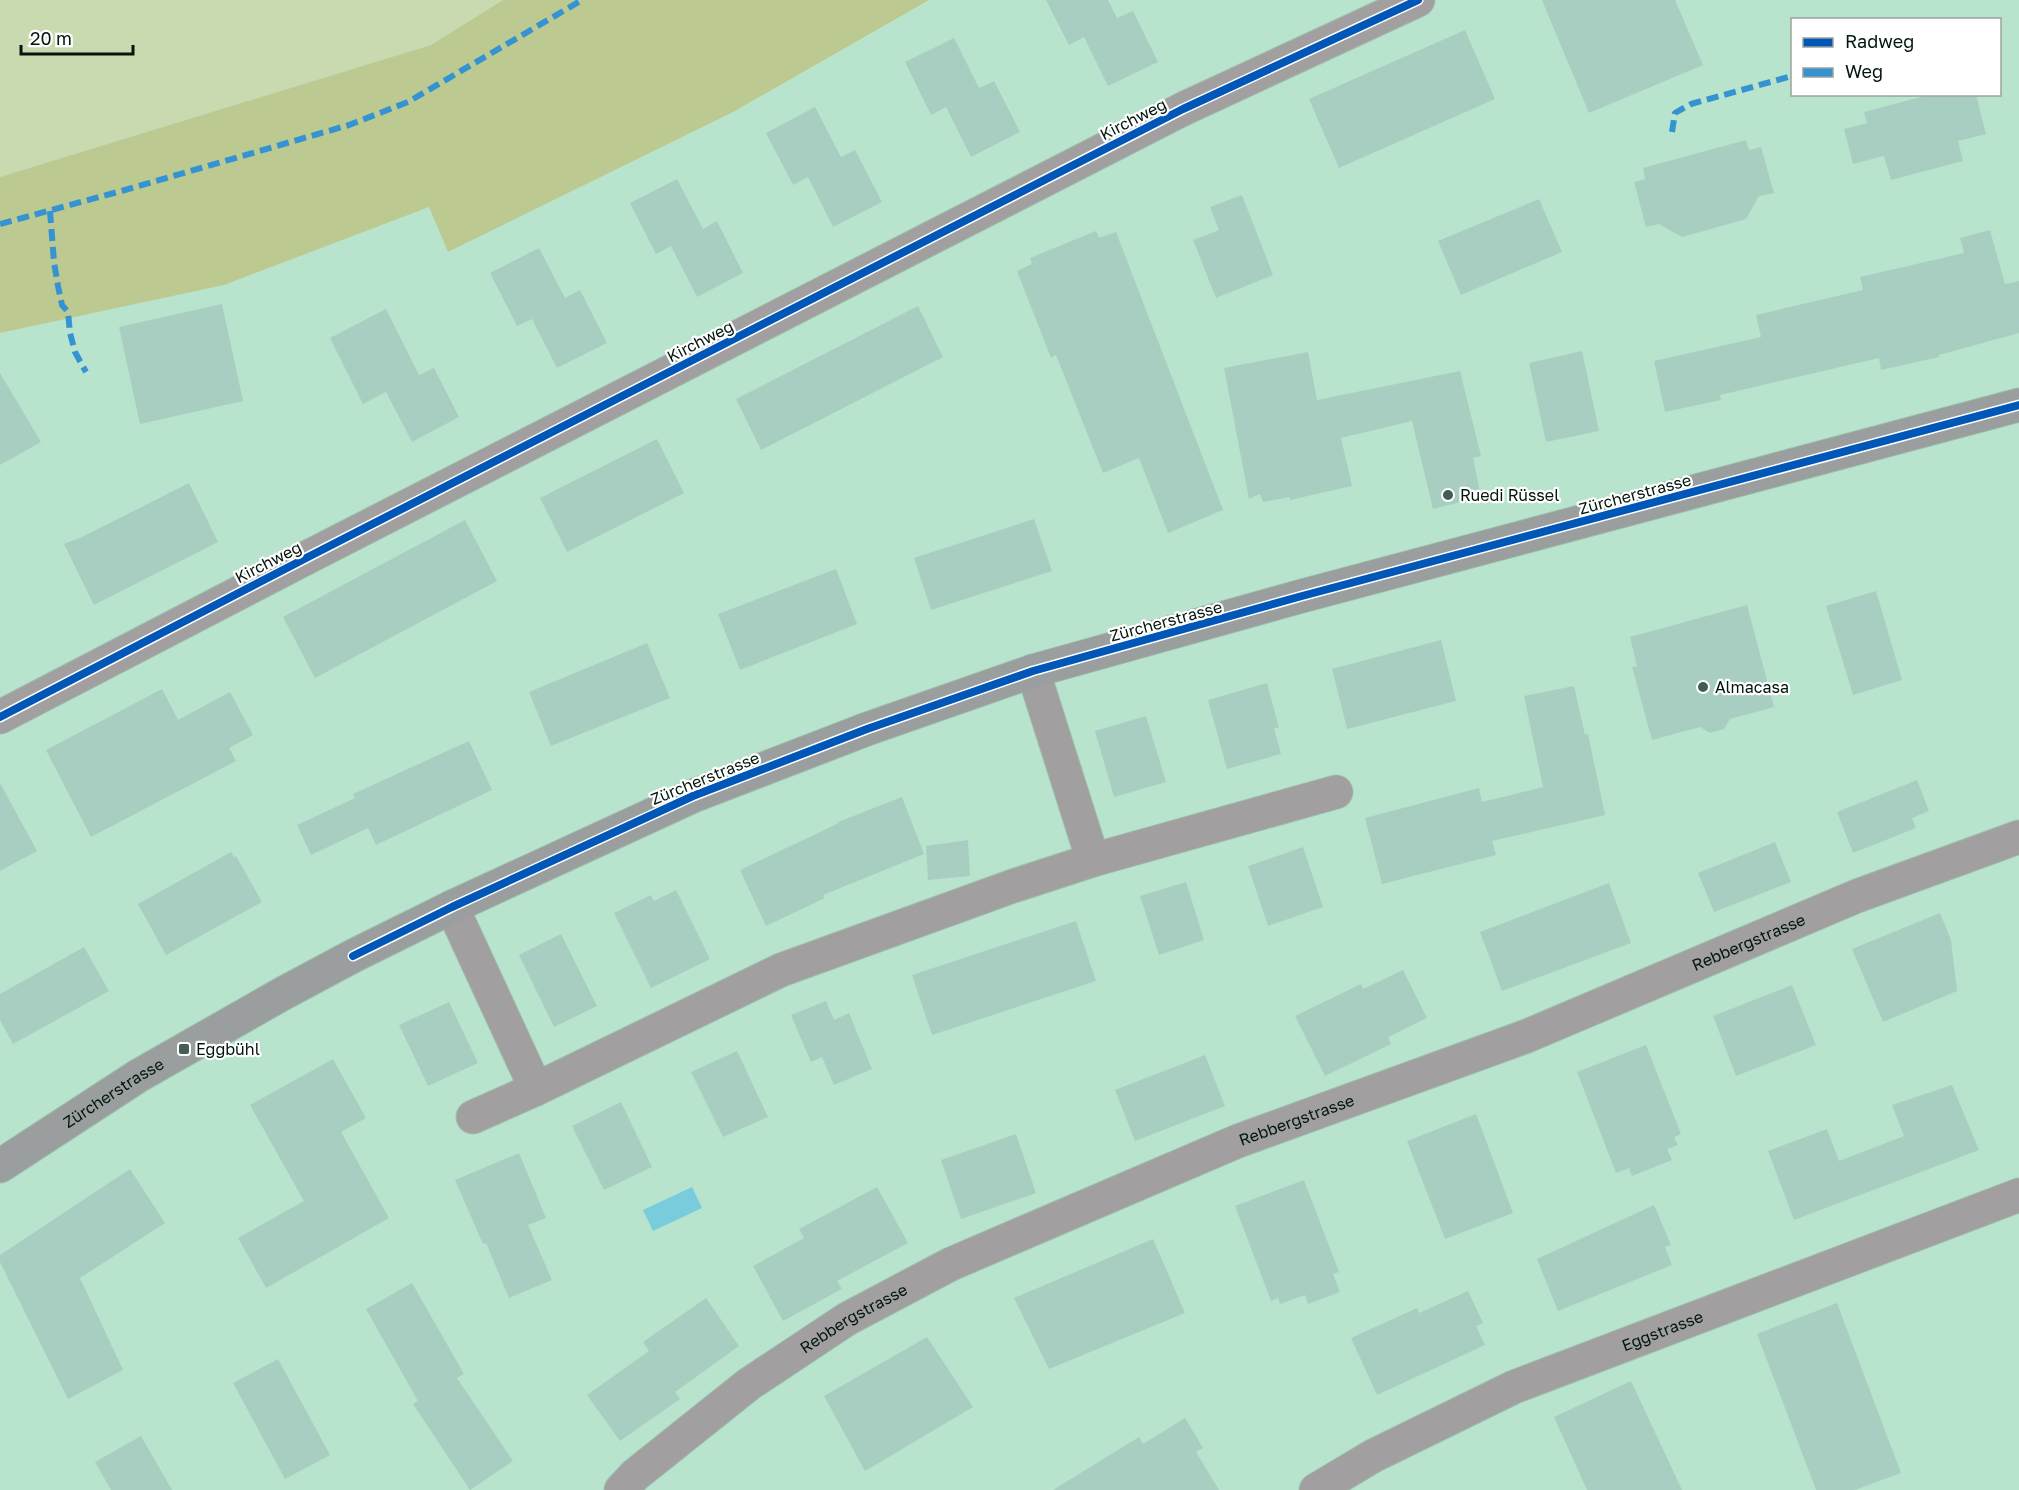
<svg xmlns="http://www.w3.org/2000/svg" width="2019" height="1490" font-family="'Golos Text',sans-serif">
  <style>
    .green { fill: #cadab0 }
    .forest { fill: #bcca92 }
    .water { fill: #78ccdc }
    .building { fill: #a8cec1 }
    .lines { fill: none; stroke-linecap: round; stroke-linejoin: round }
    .street-casing { stroke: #9ec0af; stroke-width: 35 }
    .secondary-casing { stroke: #9ec0af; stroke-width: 35 }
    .street { stroke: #a29fa1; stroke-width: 33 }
    .secondary { stroke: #9b9e9e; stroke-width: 33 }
    .quiet { stroke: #3693d2; stroke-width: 6; stroke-dasharray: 12 6; stroke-linecap: butt }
    .cycleway-casing { stroke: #fff; stroke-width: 11 }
    .cycleway { stroke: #0057b8; stroke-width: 8 }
    .poi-dot { fill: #415e50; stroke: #fff; stroke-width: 2 }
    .labels { text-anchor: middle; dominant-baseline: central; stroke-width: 4.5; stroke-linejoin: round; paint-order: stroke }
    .street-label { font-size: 16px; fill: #01160c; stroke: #fff }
    .poi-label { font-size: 16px; fill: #01160c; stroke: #fff; text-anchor: start }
  </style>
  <rect width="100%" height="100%" fill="#b8e4ce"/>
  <!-- green -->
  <path class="green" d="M 0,0 L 503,0 L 431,45 L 0,177 Z"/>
  <!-- forest -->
  <path class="forest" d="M 503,0 L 929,0 L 733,112 L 448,252 L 429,207 L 224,285 L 0,333 L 0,177 L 431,45 Z"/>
  <!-- water -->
  <path class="water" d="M 692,1187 L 702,1208 L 653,1231 L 643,1210 Z"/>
  <!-- building -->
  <g class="building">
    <path d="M 1046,0 L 1108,0 L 1117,18 L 1133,11 L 1158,62 L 1108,86 L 1084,37 L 1069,45 Z"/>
    <path d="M 1542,0 L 1675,0 L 1703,65 L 1589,113 Z"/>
    <path d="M 1465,30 L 1495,99 L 1339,168 L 1309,99 Z"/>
    <path d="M 954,38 L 979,88 L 994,81 L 1020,132 L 971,157 L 946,107 L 931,115 L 905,62 Z"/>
    <path d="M 1932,94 L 1976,94 L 1986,134 L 1958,141 L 1963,161 L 1891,180 L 1884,156 L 1853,164 L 1844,129 L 1867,123 L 1864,112 Z"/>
    <path d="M 815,107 L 841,157 L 855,150 L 882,202 L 833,227 L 808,177 L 793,185 L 766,133 Z"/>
    <path d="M 1746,140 L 1749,150 L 1761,147 L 1774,193 L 1759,196 L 1746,219 L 1682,237 L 1659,224 L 1646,227 L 1634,182 L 1645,179 L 1643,168 Z"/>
    <path d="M 677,179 L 703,229 L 717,221 L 743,273 L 697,297 L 671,246 L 656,254 L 630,203 Z"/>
    <path d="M 1242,195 L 1273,275 L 1216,298 L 1193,240 L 1219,230 L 1210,207 Z"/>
    <path d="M 1539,199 L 1562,252 L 1461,295 L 1438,241 Z"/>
    <path d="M 1990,230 L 2005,284 L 2019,281 L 2019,333 L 1939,355 L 1939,357 L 1881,370 L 1879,358 L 1720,395 L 1721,400 L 1665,412 L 1654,361 L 1761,337 L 1756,315 L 1863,290 L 1860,277 L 1964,253 L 1960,238 Z"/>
    <path d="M 1096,231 L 1099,238 L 1116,232 L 1223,510 L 1168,533 L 1139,458 L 1103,473 L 1056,355 L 1051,358 L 1017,271 L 1032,264 L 1030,258 Z"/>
    <path d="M 539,248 L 565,298 L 580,290 L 607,343 L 557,368 L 532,319 L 517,326 L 490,273 Z"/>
    <path d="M 222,304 L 243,401 L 140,424 L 119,327 Z"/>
    <path d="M 918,306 L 943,357 L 761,450 L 736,399 Z"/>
    <path d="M 386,309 L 419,375 L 434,368 L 459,417 L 412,442 L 386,392 L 363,404 L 330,338 Z"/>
    <path d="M 1582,351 L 1599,431 L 1546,442 L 1529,363 Z"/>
    <path d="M 1308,352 L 1317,400 L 1460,371 L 1481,456 L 1473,458 L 1481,497 L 1433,509 L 1412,421 L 1341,438 L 1352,486 L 1290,500 L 1290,497 L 1263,502 L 1260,494 L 1249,499 L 1224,368 Z"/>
    <path d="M 0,373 L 41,442 L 0,465 Z"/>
    <path d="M 657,439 L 684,493 L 567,552 L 540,498 Z"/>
    <path d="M 189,483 L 218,542 L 94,605 L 64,544 L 82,537 Z"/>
    <path d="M 1034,519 L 1052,571 L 931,610 L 914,558 Z"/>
    <path d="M 465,520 L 497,581 L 315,678 L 283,617 Z"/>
    <path d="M 836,569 L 857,624 L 740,670 L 718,614 Z"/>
    <path d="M 1876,591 L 1902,680 L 1853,695 L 1826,606 Z"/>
    <path d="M 1747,605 L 1774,707 L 1730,719 L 1724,729 L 1710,733 L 1700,727 L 1652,740 L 1632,667 L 1637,666 L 1630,637 Z"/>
    <path d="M 1441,640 L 1456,701 L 1347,729 L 1332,669 Z"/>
    <path d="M 647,643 L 670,698 L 551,746 L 529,692 Z"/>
    <path d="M 1267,683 L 1279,728 L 1274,728 L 1281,754 L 1227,769 L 1208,700 Z"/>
    <path d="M 1574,686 L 1585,735 L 1588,734 L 1605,815 L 1492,841 L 1496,855 L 1382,884 L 1365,818 L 1479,788 L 1482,802 L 1543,787 L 1524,696 Z"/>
    <path d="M 162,689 L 178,720 L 230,692 L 253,735 L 229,748 L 236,761 L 91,837 L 46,750 Z"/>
    <path d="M 1146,716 L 1166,782 L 1114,797 L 1095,731 Z"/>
    <path d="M 469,741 L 492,790 L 376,845 L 368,828 L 311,855 L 297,825 L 355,798 L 353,794 Z"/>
    <path d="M 1917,780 L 1929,811 L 1912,818 L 1916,828 L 1853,853 L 1837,812 Z"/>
    <path d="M 0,783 L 37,851 L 0,871 Z"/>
    <path d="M 902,797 L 924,854 L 823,895 L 825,898 L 766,926 L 740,870 L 839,823 L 838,822 Z"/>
    <path d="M 968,840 L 970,876 L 928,880 L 926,846 Z"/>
    <path d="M 1775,842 L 1791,882 L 1714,912 L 1698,873 Z"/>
    <path d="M 1303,847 L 1323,907 L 1268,926 L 1248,866 Z"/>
    <path d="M 231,852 L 234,857 L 236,856 L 262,902 L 166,955 L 138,904 Z"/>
    <path d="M 1186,882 L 1204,940 L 1159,955 L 1140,896 Z"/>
    <path d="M 1609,883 L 1631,943 L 1502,991 L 1480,932 Z"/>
    <path d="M 676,890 L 710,959 L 651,988 L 614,913 L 651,895 L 654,901 Z"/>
    <path d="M 1940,913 L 1951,940 L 1957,991 L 1883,1022 L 1852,949 Z"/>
    <path d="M 1076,921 L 1096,981 L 932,1035 L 912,975 Z"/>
    <path d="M 561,934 L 597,1006 L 554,1027 L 519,955 Z"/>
    <path d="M 84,947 L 109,991 L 13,1044 L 0,1020 L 0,994 Z"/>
    <path d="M 1403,970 L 1427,1018 L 1388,1037 L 1391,1044 L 1325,1076 L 1295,1016 L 1361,984 L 1363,989 Z"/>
    <path d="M 1792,985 L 1816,1045 L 1736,1076 L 1713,1016 Z"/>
    <path d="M 826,1001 L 834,1020 L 849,1013 L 872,1069 L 834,1085 L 822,1057 L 811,1062 L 791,1015 Z"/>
    <path d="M 449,1002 L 478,1063 L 428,1086 L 399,1025 Z"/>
    <path d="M 1646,1045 L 1681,1134 L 1674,1137 L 1678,1145 L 1667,1149 L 1672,1160 L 1632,1176 L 1629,1168 L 1616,1173 L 1577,1072 Z"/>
    <path d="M 737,1051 L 768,1117 L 723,1137 L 691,1072 Z"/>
    <path d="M 1205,1055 L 1225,1106 L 1135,1141 L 1115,1090 Z"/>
    <path d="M 333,1059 L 366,1118 L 341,1132 L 389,1218 L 266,1288 L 238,1238 L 304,1201 L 250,1105 Z"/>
    <path d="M 1952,1085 L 1979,1150 L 1794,1220 L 1768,1151 L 1827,1129 L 1839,1161 L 1904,1136 L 1892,1105 Z"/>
    <path d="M 621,1102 L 652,1167 L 604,1190 L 572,1126 Z"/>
    <path d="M 1476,1114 L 1513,1213 L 1445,1239 L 1407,1141 Z"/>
    <path d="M 1016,1134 L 1036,1193 L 961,1219 L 941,1160 Z"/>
    <path d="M 519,1153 L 546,1218 L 528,1225 L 552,1280 L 509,1298 L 486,1243 L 483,1244 L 455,1180 Z"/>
    <path d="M 130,1169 L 165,1223 L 80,1278 L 123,1370 L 68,1399 L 0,1262 L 0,1255 Z"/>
    <path d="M 1304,1180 L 1339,1272 L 1333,1274 L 1340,1292 L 1308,1304 L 1305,1295 L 1280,1304 L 1278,1298 L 1271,1301 L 1235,1206 Z"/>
    <path d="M 877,1187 L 908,1243 L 837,1281 L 842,1289 L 783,1321 L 753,1266 L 804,1238 L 799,1229 Z"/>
    <path d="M 1654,1205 L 1671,1245 L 1665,1247 L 1672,1265 L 1558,1311 L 1537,1259 Z"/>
    <path d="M 1153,1239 L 1185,1313 L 1049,1369 L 1014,1298 Z"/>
    <path d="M 412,1283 L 464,1374 L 457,1378 L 513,1461 L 470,1490 L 413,1404 L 418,1401 L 366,1309 Z"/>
    <path d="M 1468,1291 L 1483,1323 L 1476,1326 L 1485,1345 L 1377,1395 L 1351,1338 L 1417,1308 L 1419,1313 Z"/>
    <path d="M 706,1298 L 739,1346 L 675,1392 L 680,1399 L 620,1441 L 587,1395 L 649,1351 L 643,1342 Z"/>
    <path d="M 1837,1303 L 1901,1473 L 1855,1490 L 1816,1490 L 1757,1334 Z"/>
    <path d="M 927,1337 L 973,1407 L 865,1471 L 824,1396 Z"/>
    <path d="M 278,1359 L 330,1455 L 285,1479 L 233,1383 Z"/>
    <path d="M 1631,1381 L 1682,1490 L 1587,1490 L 1554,1417 Z"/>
    <path d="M 1185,1418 L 1203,1448 L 1196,1452 L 1219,1490 L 1053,1490 L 1139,1437 L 1143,1444 Z"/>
    <path d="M 141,1436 L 172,1490 L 111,1490 L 95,1462 Z"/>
  </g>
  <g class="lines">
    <defs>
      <g id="street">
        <path d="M 1033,671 L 1093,860"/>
        <path d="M 0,717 L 310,556 L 1183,109 L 1418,0"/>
        <path d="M 452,907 L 536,1089"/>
        <path d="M 473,1117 L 536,1089 L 781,970 L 1013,886 L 1093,860 L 1336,792"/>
        <path id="s1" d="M 621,1490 L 635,1475 L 749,1384 L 847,1319 L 951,1264 L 1238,1141 L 1527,1036 L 1857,896 L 2019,837"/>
        <path id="s2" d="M 1316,1490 L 1373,1456 L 1514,1387 L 2019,1195"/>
      </g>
      <g id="secondary">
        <path id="s3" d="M 0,1166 L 138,1076 L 282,994 L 353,956 L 452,907 L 693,796 L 867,729 L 1033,671 L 1302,596 L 2019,405"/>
      </g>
    </defs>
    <!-- street casing -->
    <use href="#street" class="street-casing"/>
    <!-- secondary casing -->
    <use href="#secondary" class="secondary-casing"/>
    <!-- street -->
    <use href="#street" class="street"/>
    <!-- secondary -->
    <use href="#secondary" class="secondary"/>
    <!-- quiet -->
    <g class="quiet">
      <path d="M 1672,132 L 1675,113 L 1691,104 L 1792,76"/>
      <path d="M 50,211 L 54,262 L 58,286 L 62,305 L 68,312 L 70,333 L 75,352 L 86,372"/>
      <path d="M 0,224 L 125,190 L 349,125 L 408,102 L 582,0"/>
    </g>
    <defs>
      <g id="cycleway">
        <path d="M 0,717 L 310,556 L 1183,109 L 1418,0"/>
        <path d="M 353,956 L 452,907 L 693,796 L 867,729 L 1033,671 L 1302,596 L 2019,405"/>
      </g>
    </defs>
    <!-- cycleway casing -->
    <use href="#cycleway" class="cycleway-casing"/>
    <!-- cycleway -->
    <use href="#cycleway" class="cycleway"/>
  </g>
  <!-- markers -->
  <g class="poi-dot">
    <circle cx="1448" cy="495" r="6"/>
    <circle cx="1703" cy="687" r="6"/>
    <rect x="178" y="1043" width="12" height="12" rx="3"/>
  </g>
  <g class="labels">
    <!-- street labels -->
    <g class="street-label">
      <text transform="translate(1133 119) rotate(-27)">Kirchweg</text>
      <text transform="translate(700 341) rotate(-27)">Kirchweg</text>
      <text transform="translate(1635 494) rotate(-15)">Zürcherstrasse</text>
      <text transform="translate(268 562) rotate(-27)">Kirchweg</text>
      <text transform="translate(1166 621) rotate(-15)">Zürcherstrasse</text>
      <text transform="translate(705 778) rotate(-22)">Zürcherstrasse</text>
      <text stroke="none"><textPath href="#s1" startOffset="1262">Rebbergstrasse</textPath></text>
      <text stroke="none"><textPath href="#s3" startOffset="135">Zürcherstrasse</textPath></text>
      <text stroke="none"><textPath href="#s1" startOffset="776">Rebbergstrasse</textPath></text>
      <text stroke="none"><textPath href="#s1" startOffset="290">Rebbergstrasse</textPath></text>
      <text stroke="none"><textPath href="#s2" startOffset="382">Eggstrasse</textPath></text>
    </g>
    <!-- poi labels -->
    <g class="poi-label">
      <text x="1460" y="495">Ruedi Rüssel</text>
      <text x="1715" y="687">Almacasa</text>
      <text x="196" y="1049">Eggbühl</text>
    </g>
  </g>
  <!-- legend -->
  <rect x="1791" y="18" width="210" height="78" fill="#ffffff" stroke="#99a29e" stroke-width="1.5"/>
  <rect x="1803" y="38" width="30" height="9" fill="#0057b8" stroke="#99a29e" stroke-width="1.5"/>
  <text x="1845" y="48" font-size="18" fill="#01160c">Radweg</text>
  <rect x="1803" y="68" width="30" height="9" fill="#3693d2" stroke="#99a29e" stroke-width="1.5"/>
  <text x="1845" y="78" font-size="18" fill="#01160c">Weg</text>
  <!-- scale -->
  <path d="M21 45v9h112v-9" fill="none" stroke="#01160c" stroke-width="3"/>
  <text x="30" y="45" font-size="18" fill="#01160c" stroke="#ffffff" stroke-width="4.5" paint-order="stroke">20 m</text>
</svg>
